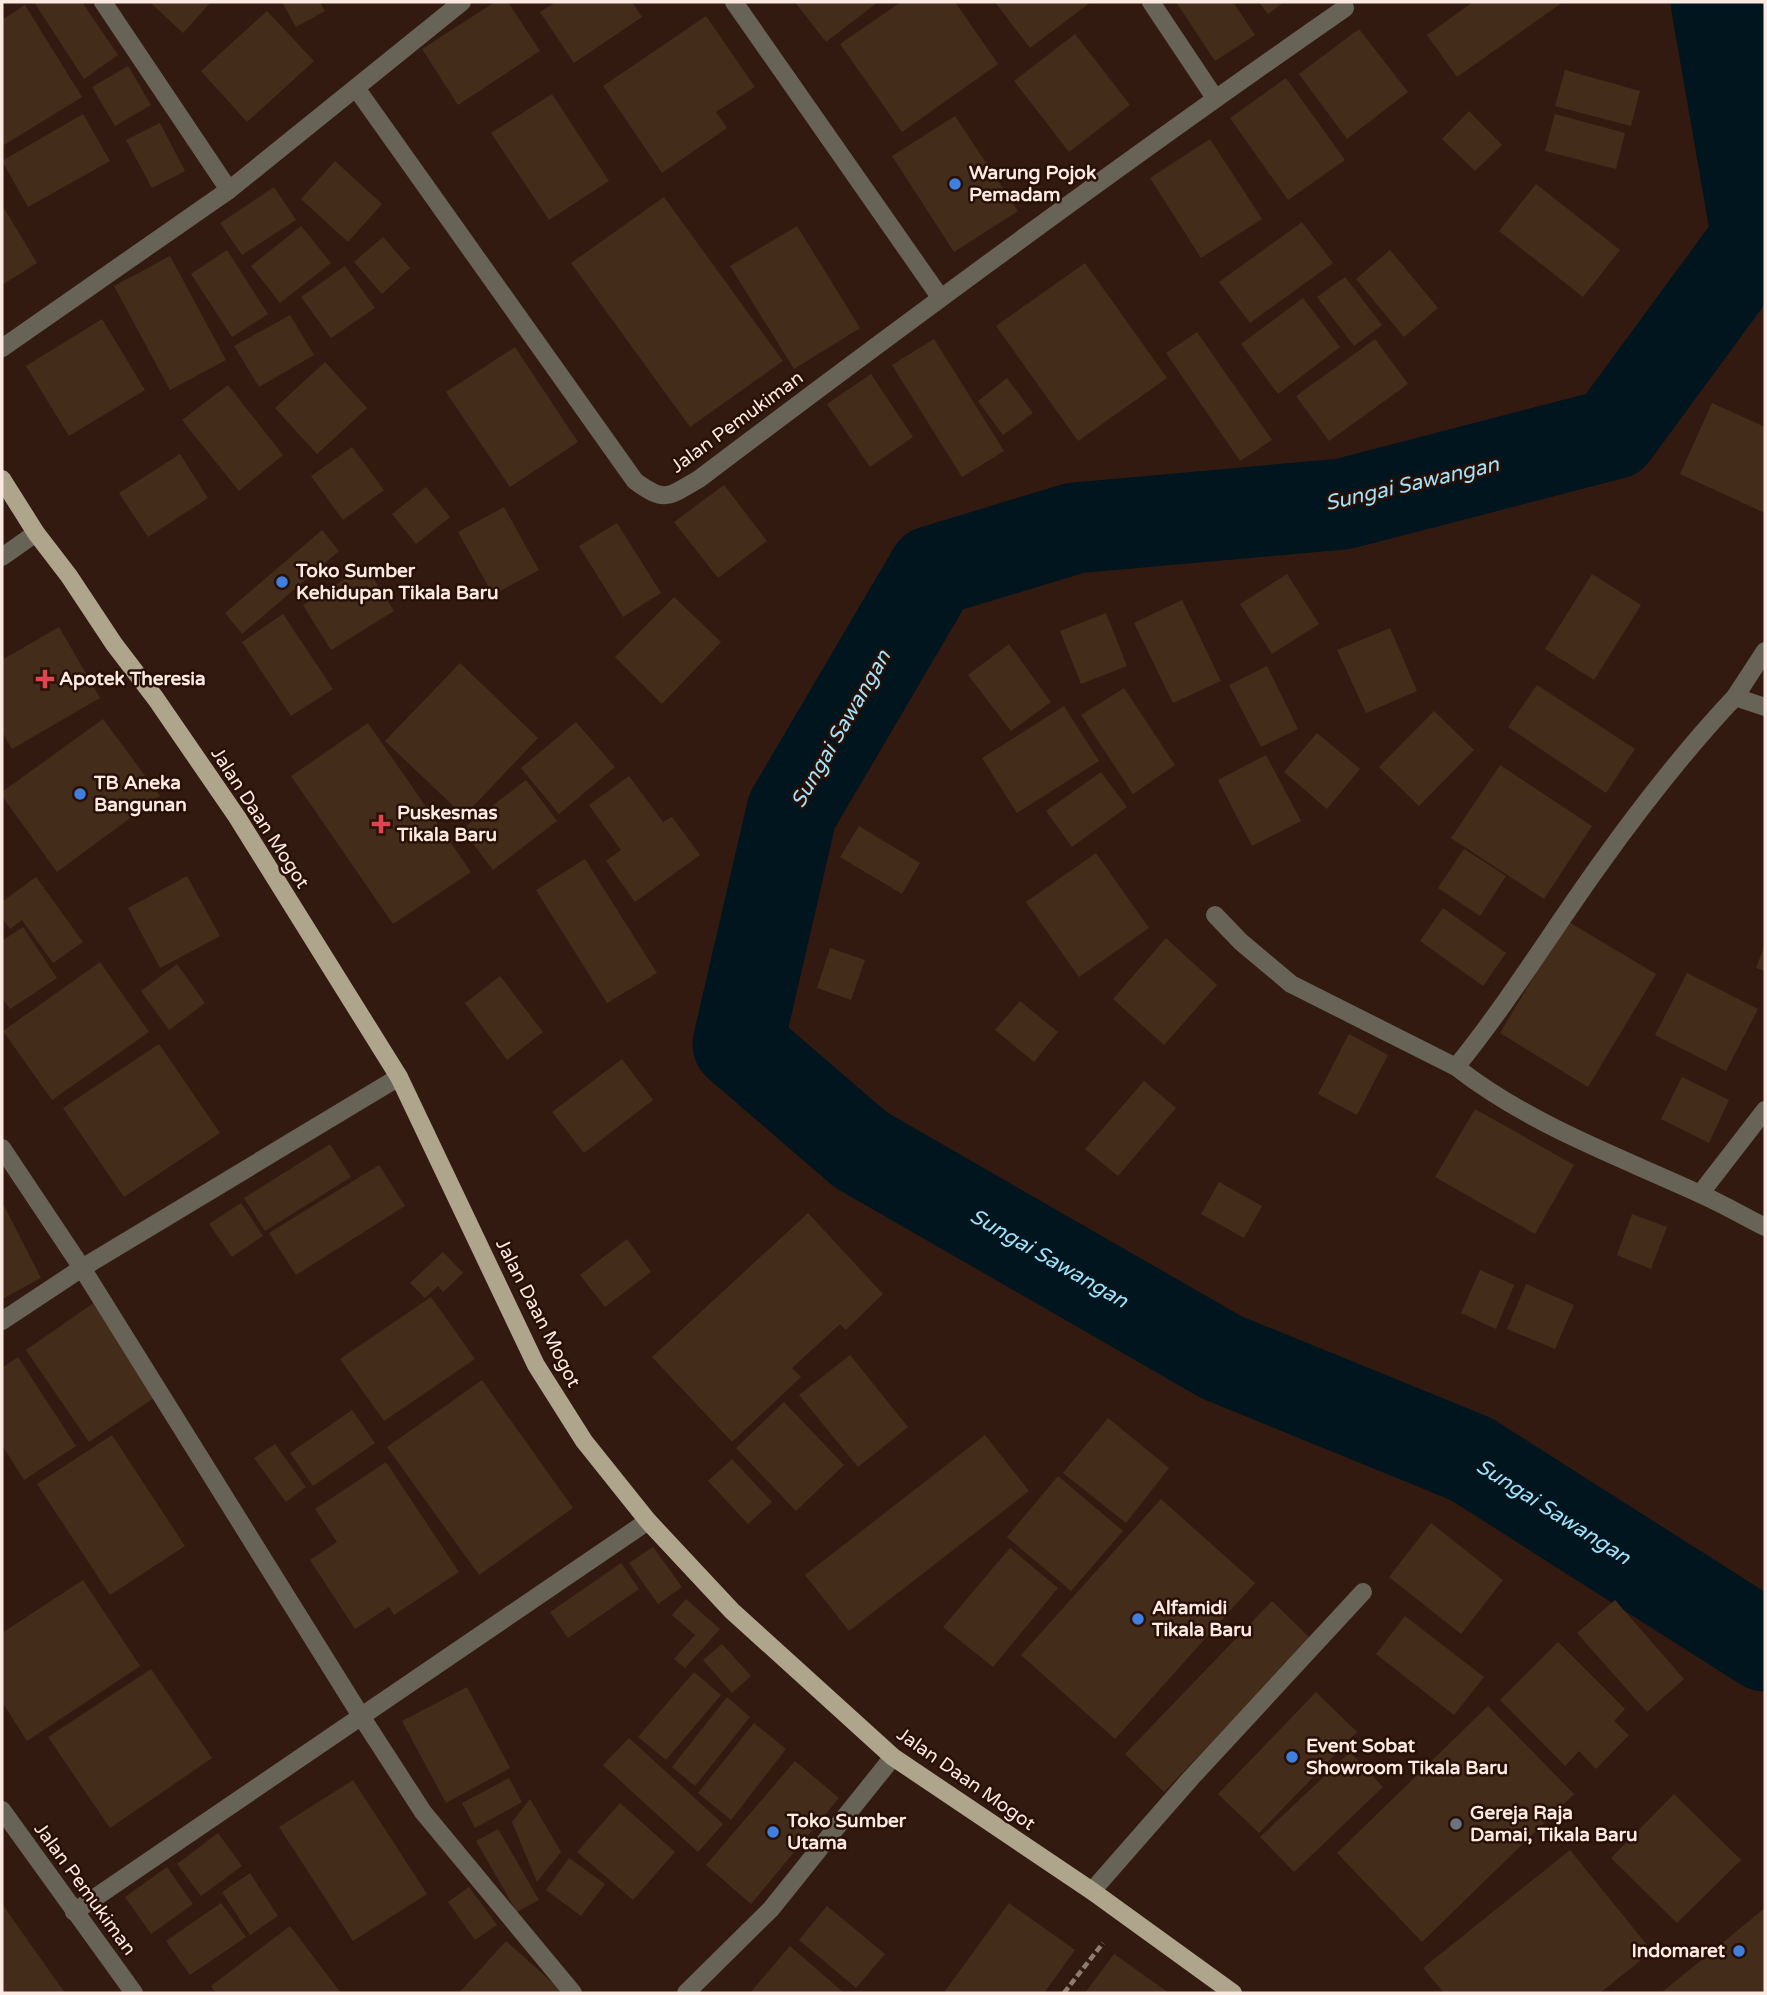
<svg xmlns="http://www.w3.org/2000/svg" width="1767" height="1995" font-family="'Varela Round',sans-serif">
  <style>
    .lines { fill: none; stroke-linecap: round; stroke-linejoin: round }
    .river { stroke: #00151d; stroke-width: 91 }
    .building { fill: #442c1b }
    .path { stroke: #907b72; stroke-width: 4.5; stroke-dasharray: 7 3.5; stroke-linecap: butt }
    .minor { stroke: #686357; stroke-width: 18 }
    .major { stroke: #afa58c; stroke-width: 18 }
    .shop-dot { fill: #3f7fe0; stroke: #281007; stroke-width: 2.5 }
    .health-dot { fill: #e0444e; stroke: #281007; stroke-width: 2.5 }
    .worship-dot { fill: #6b7280; stroke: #281007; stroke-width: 2.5 }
    .labels { text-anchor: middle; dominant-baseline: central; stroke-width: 5; stroke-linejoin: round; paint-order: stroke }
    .poi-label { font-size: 19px; font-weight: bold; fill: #fbe9e2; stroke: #281007; text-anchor: start }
    .street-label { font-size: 19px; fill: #fbe9e2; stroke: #281007 }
    .water-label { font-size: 21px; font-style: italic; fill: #a0e3fb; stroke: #281007 }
  </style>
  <rect width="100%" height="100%" fill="#321a10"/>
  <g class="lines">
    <!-- river -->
    <path class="river" id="s1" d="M 1716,2 L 1757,238 L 1613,434 L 1343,504 L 1075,528 L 933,571 L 792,811 L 738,1044 L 861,1150 L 1221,1357 L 1471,1459 L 1765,1646"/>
  </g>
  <!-- building -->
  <g class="building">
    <path d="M 34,2 L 82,2 L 118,55 L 84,79 Z"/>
    <path d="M 154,2 L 211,2 L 183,33 L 152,4 Z"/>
    <path d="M 282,2 L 320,2 L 325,11 L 296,27 Z"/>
    <path d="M 495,2 L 508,2 L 540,51 L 458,105 L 422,49 Z"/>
    <path d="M 556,2 L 632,2 L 642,17 L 574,63 L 540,12 Z"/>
    <path d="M 795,2 L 878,2 L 826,42 Z"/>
    <path d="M 901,2 L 955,2 L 998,64 L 902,132 L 840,44 Z"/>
    <path d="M 995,2 L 1091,2 L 1030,48 Z"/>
    <path d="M 1176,2 L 1233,2 L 1255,35 L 1215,61 Z"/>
    <path d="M 1259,2 L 1284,2 L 1268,14 Z"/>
    <path d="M 1473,2 L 1563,2 L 1457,77 L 1427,35 Z"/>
    <path d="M 25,5 L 82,97 L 4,145 L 2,141 L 2,20 Z"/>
    <path d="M 267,11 L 314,61 L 247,122 L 201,71 Z"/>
    <path d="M 706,16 L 755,87 L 716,112 L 727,128 L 662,173 L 603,86 Z"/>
    <path d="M 1359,29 L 1408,92 L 1347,139 L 1299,74 Z"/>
    <path d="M 1075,34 L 1130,105 L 1069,152 L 1014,81 Z"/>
    <path d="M 128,66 L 151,105 L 115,126 L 92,87 Z"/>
    <path d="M 1565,70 L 1640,91 L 1631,126 L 1555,106 Z"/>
    <path d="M 1286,78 L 1345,160 L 1288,200 L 1230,118 Z"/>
    <path d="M 552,94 L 609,181 L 549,220 L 491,133 Z"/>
    <path d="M 1469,111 L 1502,145 L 1475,171 L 1442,139 Z"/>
    <path d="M 83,114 L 110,161 L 28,207 L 2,161 Z"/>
    <path d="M 1555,114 L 1625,133 L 1616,169 L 1545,151 Z"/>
    <path d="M 955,116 L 1018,211 L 954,252 L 892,156 Z"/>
    <path d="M 160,123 L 185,171 L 152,188 L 126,140 Z"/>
    <path d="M 1210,139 L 1262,219 L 1201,258 L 1150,178 Z"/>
    <path d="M 335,161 L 382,204 L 348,242 L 301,199 Z"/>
    <path d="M 1536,184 L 1620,250 L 1583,297 L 1499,231 Z"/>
    <path d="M 274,187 L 296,220 L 242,255 L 220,223 Z"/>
    <path d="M 664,197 L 783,361 L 690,427 L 571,263 Z"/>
    <path d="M 2,205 L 37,263 L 2,285 Z"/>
    <path d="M 1302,222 L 1333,263 L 1250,323 L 1219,282 Z"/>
    <path d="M 301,226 L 331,263 L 280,303 L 251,266 Z"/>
    <path d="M 797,226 L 860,328 L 794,369 L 730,266 Z"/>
    <path d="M 383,237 L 410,268 L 382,294 L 354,262 Z"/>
    <path d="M 227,250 L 268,314 L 232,337 L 191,274 Z"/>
    <path d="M 1390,250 L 1438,308 L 1404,337 L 1356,279 Z"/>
    <path d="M 170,256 L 226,360 L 170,390 L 114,286 Z"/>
    <path d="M 1085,263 L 1167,378 L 1078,441 L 996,326 Z"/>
    <path d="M 345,266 L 375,308 L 331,338 L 301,297 Z"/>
    <path d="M 1345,277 L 1382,325 L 1354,346 L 1317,297 Z"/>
    <path d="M 1303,298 L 1340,347 L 1278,394 L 1241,344 Z"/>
    <path d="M 290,315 L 314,355 L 259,387 L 234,346 Z"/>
    <path d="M 102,319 L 145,390 L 69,436 L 26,366 Z"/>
    <path d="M 1197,332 L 1272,440 L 1240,461 L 1166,353 Z"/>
    <path d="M 934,339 L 1004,451 L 962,477 L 892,365 Z"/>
    <path d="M 1375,339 L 1408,384 L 1329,441 L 1296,396 Z"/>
    <path d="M 515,347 L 578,442 L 510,487 L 446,392 Z"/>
    <path d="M 325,362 L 367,408 L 317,454 L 275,408 Z"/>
    <path d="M 871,374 L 913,437 L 870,467 L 827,404 Z"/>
    <path d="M 1007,378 L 1033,413 L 1003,435 L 978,401 Z"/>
    <path d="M 228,385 L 283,455 L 239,491 L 182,420 Z"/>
    <path d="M 1712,403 L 1765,427 L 1765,513 L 1680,474 Z"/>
    <path d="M 352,447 L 384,490 L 343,520 L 311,476 Z"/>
    <path d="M 180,454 L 208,498 L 148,537 L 119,493 Z"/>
    <path d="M 724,485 L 767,541 L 718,578 L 674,522 Z"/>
    <path d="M 426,487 L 450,517 L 416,544 L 392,514 Z"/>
    <path d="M 504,507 L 539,570 L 493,595 L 458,532 Z"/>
    <path d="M 617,523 L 661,593 L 623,617 L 579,546 Z"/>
    <path d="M 322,530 L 339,551 L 242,634 L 225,613 Z"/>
    <path d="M 366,566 L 394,611 L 331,650 L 303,605 Z"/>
    <path d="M 1287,574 L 1319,624 L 1272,654 L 1240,604 Z"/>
    <path d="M 1592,574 L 1641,605 L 1594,680 L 1545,649 Z"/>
    <path d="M 674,597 L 721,642 L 662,704 L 615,657 Z"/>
    <path d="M 1182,600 L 1221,681 L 1173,703 L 1134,623 Z"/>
    <path d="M 1106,613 L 1127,666 L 1081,684 L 1060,631 Z"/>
    <path d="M 283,614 L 333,689 L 291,716 L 242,642 Z"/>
    <path d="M 59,627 L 100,698 L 12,749 L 2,732 L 2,660 Z"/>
    <path d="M 1390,628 L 1417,691 L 1366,713 L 1337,650 Z"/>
    <path d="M 1009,644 L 1051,702 L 1011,731 L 968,675 Z"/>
    <path d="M 460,663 L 538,738 L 464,816 L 385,741 Z"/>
    <path d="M 1267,666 L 1298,729 L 1261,747 L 1229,685 Z"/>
    <path d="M 1537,685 L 1635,749 L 1606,793 L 1508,727 Z"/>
    <path d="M 1124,688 L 1175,765 L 1133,794 L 1081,715 Z"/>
    <path d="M 1064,706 L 1099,761 L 1017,813 L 982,758 Z"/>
    <path d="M 1434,711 L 1474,750 L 1419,806 L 1379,767 Z"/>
    <path d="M 103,719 L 160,796 L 57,872 L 2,796 L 2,792 Z"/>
    <path d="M 576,722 L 615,767 L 559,814 L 521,768 Z"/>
    <path d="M 368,723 L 471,872 L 393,924 L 291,776 Z"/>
    <path d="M 1317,733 L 1360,769 L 1327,809 L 1284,772 Z"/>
    <path d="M 1266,755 L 1301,821 L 1252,846 L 1218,780 Z"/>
    <path d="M 1500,765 L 1592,826 L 1544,899 L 1451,838 Z"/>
    <path d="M 1101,772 L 1127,807 L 1072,847 L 1046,811 Z"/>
    <path d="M 629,776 L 663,822 L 672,817 L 700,855 L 635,902 L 606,861 L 621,850 L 589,805 Z"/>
    <path d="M 526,780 L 557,821 L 493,870 L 462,829 Z"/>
    <path d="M 859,826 L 920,863 L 902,894 L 840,857 Z"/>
    <path d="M 1464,849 L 1506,876 L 1480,916 L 1438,888 Z"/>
    <path d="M 1096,853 L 1149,928 L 1079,977 L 1026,902 Z"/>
    <path d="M 585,859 L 657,973 L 607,1003 L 536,890 Z"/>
    <path d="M 187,876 L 220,936 L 160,968 L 128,908 Z"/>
    <path d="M 36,877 L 83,942 L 53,963 L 22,920 L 10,929 L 2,918 L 2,902 Z"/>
    <path d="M 1443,908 L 1506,953 L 1483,986 L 1420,941 Z"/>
    <path d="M 1567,921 L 1656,974 L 1588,1087 L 1500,1033 Z"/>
    <path d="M 23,927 L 57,978 L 10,1009 L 2,998 L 2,941 Z"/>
    <path d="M 1166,938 L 1217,985 L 1164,1045 L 1113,999 Z"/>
    <path d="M 1765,944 L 1765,971 L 1756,968 Z"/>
    <path d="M 830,948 L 865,960 L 851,1000 L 817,988 Z"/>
    <path d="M 100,962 L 149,1032 L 52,1100 L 3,1031 Z"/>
    <path d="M 177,964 L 205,1003 L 169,1030 L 141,991 Z"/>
    <path d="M 1687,973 L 1758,1009 L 1726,1071 L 1655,1035 Z"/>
    <path d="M 500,976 L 543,1032 L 507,1060 L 465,1003 Z"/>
    <path d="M 1020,1001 L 1058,1032 L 1034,1062 L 995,1030 Z"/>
    <path d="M 1349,1034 L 1388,1055 L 1357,1115 L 1318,1094 Z"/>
    <path d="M 159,1044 L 220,1133 L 124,1197 L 63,1108 Z"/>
    <path d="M 622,1059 L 653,1100 L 584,1153 L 552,1112 Z"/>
    <path d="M 1682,1077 L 1729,1100 L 1709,1143 L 1661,1119 Z"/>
    <path d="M 1144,1081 L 1176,1108 L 1118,1176 L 1085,1149 Z"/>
    <path d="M 1475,1109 L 1574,1165 L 1535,1234 L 1435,1177 Z"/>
    <path d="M 330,1144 L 351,1177 L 265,1231 L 244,1198 Z"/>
    <path d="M 379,1165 L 405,1206 L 296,1275 L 269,1233 Z"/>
    <path d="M 1219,1182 L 1262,1206 L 1244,1238 L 1201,1214 Z"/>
    <path d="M 2,1202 L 41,1278 L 2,1299 Z"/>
    <path d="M 241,1203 L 263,1236 L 232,1257 L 209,1224 Z"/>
    <path d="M 808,1213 L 883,1294 L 846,1330 L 840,1324 L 792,1368 L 801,1377 L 732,1442 L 652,1357 Z"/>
    <path d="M 1632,1214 L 1667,1227 L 1651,1269 L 1617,1255 Z"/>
    <path d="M 627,1239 L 651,1272 L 605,1307 L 580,1275 Z"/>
    <path d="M 443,1252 L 463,1273 L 443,1292 L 438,1286 L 425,1298 L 410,1283 Z"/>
    <path d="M 1480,1270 L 1514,1285 L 1496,1329 L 1461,1313 Z"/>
    <path d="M 1526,1284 L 1574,1305 L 1555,1349 L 1507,1329 Z"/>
    <path d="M 431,1297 L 475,1359 L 384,1421 L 340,1359 Z"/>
    <path d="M 95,1302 L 158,1395 L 89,1442 L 26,1350 Z"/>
    <path d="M 850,1355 L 908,1427 L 858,1467 L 799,1395 Z"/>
    <path d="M 18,1357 L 76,1446 L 24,1480 L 2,1445 L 2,1368 Z"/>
    <path d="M 482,1380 L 573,1508 L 479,1575 L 387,1447 Z"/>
    <path d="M 784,1402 L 844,1465 L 796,1511 L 736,1448 Z"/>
    <path d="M 352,1410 L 375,1443 L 313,1486 L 290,1453 Z"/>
    <path d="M 1108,1418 L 1169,1468 L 1126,1523 L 1063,1473 Z"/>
    <path d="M 112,1435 L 185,1546 L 110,1595 L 37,1484 Z"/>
    <path d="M 985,1435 L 1029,1491 L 849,1631 L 805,1575 Z"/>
    <path d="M 275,1444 L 306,1487 L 286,1502 L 254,1458 Z"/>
    <path d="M 732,1459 L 772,1502 L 748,1524 L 708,1481 Z"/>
    <path d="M 386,1462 L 459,1572 L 394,1615 L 389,1607 L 355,1629 L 310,1560 L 337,1542 L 315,1509 Z"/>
    <path d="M 1058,1476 L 1123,1531 L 1071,1591 L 1007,1537 Z"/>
    <path d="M 1161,1499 L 1255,1583 L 1115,1739 L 1021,1655 Z"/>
    <path d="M 1431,1523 L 1503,1580 L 1461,1634 L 1389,1577 Z"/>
    <path d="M 653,1547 L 682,1587 L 658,1604 L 629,1563 Z"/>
    <path d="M 1010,1548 L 1058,1588 L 993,1667 L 943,1627 Z"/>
    <path d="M 621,1563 L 639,1589 L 568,1638 L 550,1612 Z"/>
    <path d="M 83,1580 L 140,1666 L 27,1741 L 2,1702 L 2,1633 Z"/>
    <path d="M 686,1599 L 720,1629 L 685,1668 L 674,1659 L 695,1635 L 672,1615 Z"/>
    <path d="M 1615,1600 L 1684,1679 L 1647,1712 L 1577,1633 Z"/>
    <path d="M 1272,1601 L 1311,1639 L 1164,1792 L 1125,1754 Z"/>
    <path d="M 1405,1616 L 1484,1677 L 1454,1715 L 1376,1654 Z"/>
    <path d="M 1558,1642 L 1625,1709 L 1614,1721 L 1629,1735 L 1596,1769 L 1579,1751 L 1565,1766 L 1500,1700 Z"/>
    <path d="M 722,1644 L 751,1676 L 732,1693 L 703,1660 Z"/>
    <path d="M 151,1669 L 212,1758 L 110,1828 L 48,1737 Z"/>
    <path d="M 694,1672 L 721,1695 L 666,1760 L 638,1737 Z"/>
    <path d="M 467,1687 L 510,1768 L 446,1803 L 402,1721 Z"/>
    <path d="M 1316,1692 L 1357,1732 L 1259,1833 L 1218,1794 Z"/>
    <path d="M 727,1697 L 750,1717 L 695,1786 L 672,1767 Z"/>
    <path d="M 1488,1706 L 1574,1794 L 1422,1942 L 1337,1853 Z"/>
    <path d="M 754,1723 L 786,1749 L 731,1820 L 698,1793 Z"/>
    <path d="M 629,1738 L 723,1824 L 698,1852 L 603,1765 Z"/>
    <path d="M 1350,1752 L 1383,1787 L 1294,1872 L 1260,1837 Z"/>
    <path d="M 795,1761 L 839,1798 L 751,1904 L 706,1865 Z"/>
    <path d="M 509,1778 L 522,1802 L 475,1828 L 462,1803 Z"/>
    <path d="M 353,1780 L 427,1894 L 353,1941 L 279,1827 Z"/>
    <path d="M 1674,1794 L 1741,1860 L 1677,1923 L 1611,1858 Z"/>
    <path d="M 530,1799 L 561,1852 L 537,1882 L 512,1822 Z"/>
    <path d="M 620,1803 L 675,1852 L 633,1900 L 577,1852 Z"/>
    <path d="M 498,1829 L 539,1900 L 517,1912 L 476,1841 Z"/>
    <path d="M 218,1833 L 242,1866 L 201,1896 L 177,1864 Z"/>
    <path d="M 1570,1850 L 1652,1951 L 1600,1993 L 1444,1993 L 1423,1968 Z"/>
    <path d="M 569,1858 L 605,1884 L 581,1916 L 546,1890 Z"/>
    <path d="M 167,1867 L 193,1904 L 151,1934 L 125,1897 Z"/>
    <path d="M 250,1873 L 278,1916 L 250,1935 L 222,1892 Z"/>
    <path d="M 469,1887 L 497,1925 L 475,1940 L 448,1902 Z"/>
    <path d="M 221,1903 L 246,1937 L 190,1975 L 166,1941 Z"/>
    <path d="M 1009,1903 L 1075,1950 L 1044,1993 L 948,1993 L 945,1991 Z"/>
    <path d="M 2,1904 L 65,1993 L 2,1993 Z"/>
    <path d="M 827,1906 L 885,1954 L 856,1988 L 799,1940 Z"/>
    <path d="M 1765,1908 L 1765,1993 L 1661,1993 Z"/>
    <path d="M 290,1926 L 341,1993 L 216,1993 L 211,1986 Z"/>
    <path d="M 506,1941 L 564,1993 L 459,1993 Z"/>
    <path d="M 790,1946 L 844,1993 L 750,1993 Z"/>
    <path d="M 1114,1954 L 1169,1993 L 1085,1993 Z"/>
  </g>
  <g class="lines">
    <!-- path -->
    <path class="path" d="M 1064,1993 L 1103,1943"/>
    <!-- minor -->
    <g class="minor">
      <path d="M 103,2 L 229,190"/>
      <path d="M 734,2 L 940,297"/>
      <path d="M 1151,2 L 1215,98"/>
      <path d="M 356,88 L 635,481 C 665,503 668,497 699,479 C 912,318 1126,160 1345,8"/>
      <path d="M 2,348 L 229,190 L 462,2"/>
      <path d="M 2,557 L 36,533"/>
      <path d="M 1735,697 L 1765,651"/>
      <path d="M 1765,707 L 1735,697 C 1685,750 1640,808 1598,867 C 1550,934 1508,1003 1456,1067 C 1529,1124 1615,1155 1698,1193 C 1721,1203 1743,1216 1765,1227"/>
      <path d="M 1215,915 L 1241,942 L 1291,984 L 1456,1067"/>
      <path d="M 2,1148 L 82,1268 L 361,1716 L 423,1812 L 573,1993"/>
      <path d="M 1700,1194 L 1765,1110"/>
      <path d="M 2,1321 L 82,1268 L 399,1077"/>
      <path d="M 2,1810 L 134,1993"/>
      <path d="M 1092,1891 L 1191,1778 L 1363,1592"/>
      <path d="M 74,1912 L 648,1521"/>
      <path d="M 686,1993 L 771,1909 L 893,1757"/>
    </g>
    <!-- major -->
    <path class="major" d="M 2,479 L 36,533 L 69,576 L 114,644 L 156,699 L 237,817 L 399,1077 L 536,1365 L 584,1441 L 648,1521 L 732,1611 L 893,1757 L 1092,1891 L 1233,1993"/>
  </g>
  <!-- markers -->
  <g class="shop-dot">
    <circle cx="955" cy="184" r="7"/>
    <circle cx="282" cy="582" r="7"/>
    <circle cx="80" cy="794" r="7"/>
    <circle cx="1138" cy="1619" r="7"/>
    <circle cx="1292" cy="1757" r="7"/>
    <circle cx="773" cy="1832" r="7"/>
    <circle cx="1739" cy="1951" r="7"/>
  </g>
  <g class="health-dot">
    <path d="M41.5 668.5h7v7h7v7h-7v7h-7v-7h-7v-7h7z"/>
    <path d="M377.5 813.5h7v7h7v7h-7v7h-7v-7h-7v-7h7z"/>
  </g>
  <circle class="worship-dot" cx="1456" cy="1824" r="7"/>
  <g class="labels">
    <!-- poi labels -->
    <g class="poi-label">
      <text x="969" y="173">Warung Pojok<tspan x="969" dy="22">Pemadam</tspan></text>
      <text x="296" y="571">Toko Sumber<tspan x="296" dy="22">Kehidupan Tikala Baru</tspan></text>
      <text x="59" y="679">Apotek Theresia</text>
      <text x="94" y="783">TB Aneka<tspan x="94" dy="22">Bangunan</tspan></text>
      <text x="397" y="813">Puskesmas<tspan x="397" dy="22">Tikala Baru</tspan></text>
      <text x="1152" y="1608">Alfamidi<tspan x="1152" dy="22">Tikala Baru</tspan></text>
      <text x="1306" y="1746">Event Sobat<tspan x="1306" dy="22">Showroom Tikala Baru</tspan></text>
      <text x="1470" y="1813">Gereja Raja<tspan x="1470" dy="22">Damai, Tikala Baru</tspan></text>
      <text x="787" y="1821">Toko Sumber<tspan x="787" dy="22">Utama</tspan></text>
      <text x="1725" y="1951" text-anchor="end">Indomaret</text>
    </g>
    <!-- street labels -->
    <g class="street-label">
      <text transform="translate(737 422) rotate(-36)">Jalan Pemukiman</text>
      <text transform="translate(260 818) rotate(57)">Jalan Daan Mogot</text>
      <text transform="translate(538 1313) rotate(63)">Jalan Daan Mogot</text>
      <text transform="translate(966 1779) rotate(35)">Jalan Daan Mogot</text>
      <text transform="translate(85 1889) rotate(54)">Jalan Pemukiman</text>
    </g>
    <!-- water labels -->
    <g class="water-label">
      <text transform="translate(1412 484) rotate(-13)">Sungai Sawangan</text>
      <text transform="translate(841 729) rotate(-60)">Sungai Sawangan</text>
      <text stroke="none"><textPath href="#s1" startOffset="2076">Sungai Sawangan</textPath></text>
      <text stroke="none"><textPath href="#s1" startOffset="2642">Sungai Sawangan</textPath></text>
    </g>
  </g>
  <!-- border -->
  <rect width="1767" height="1995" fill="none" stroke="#fbe9e2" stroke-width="7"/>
</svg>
